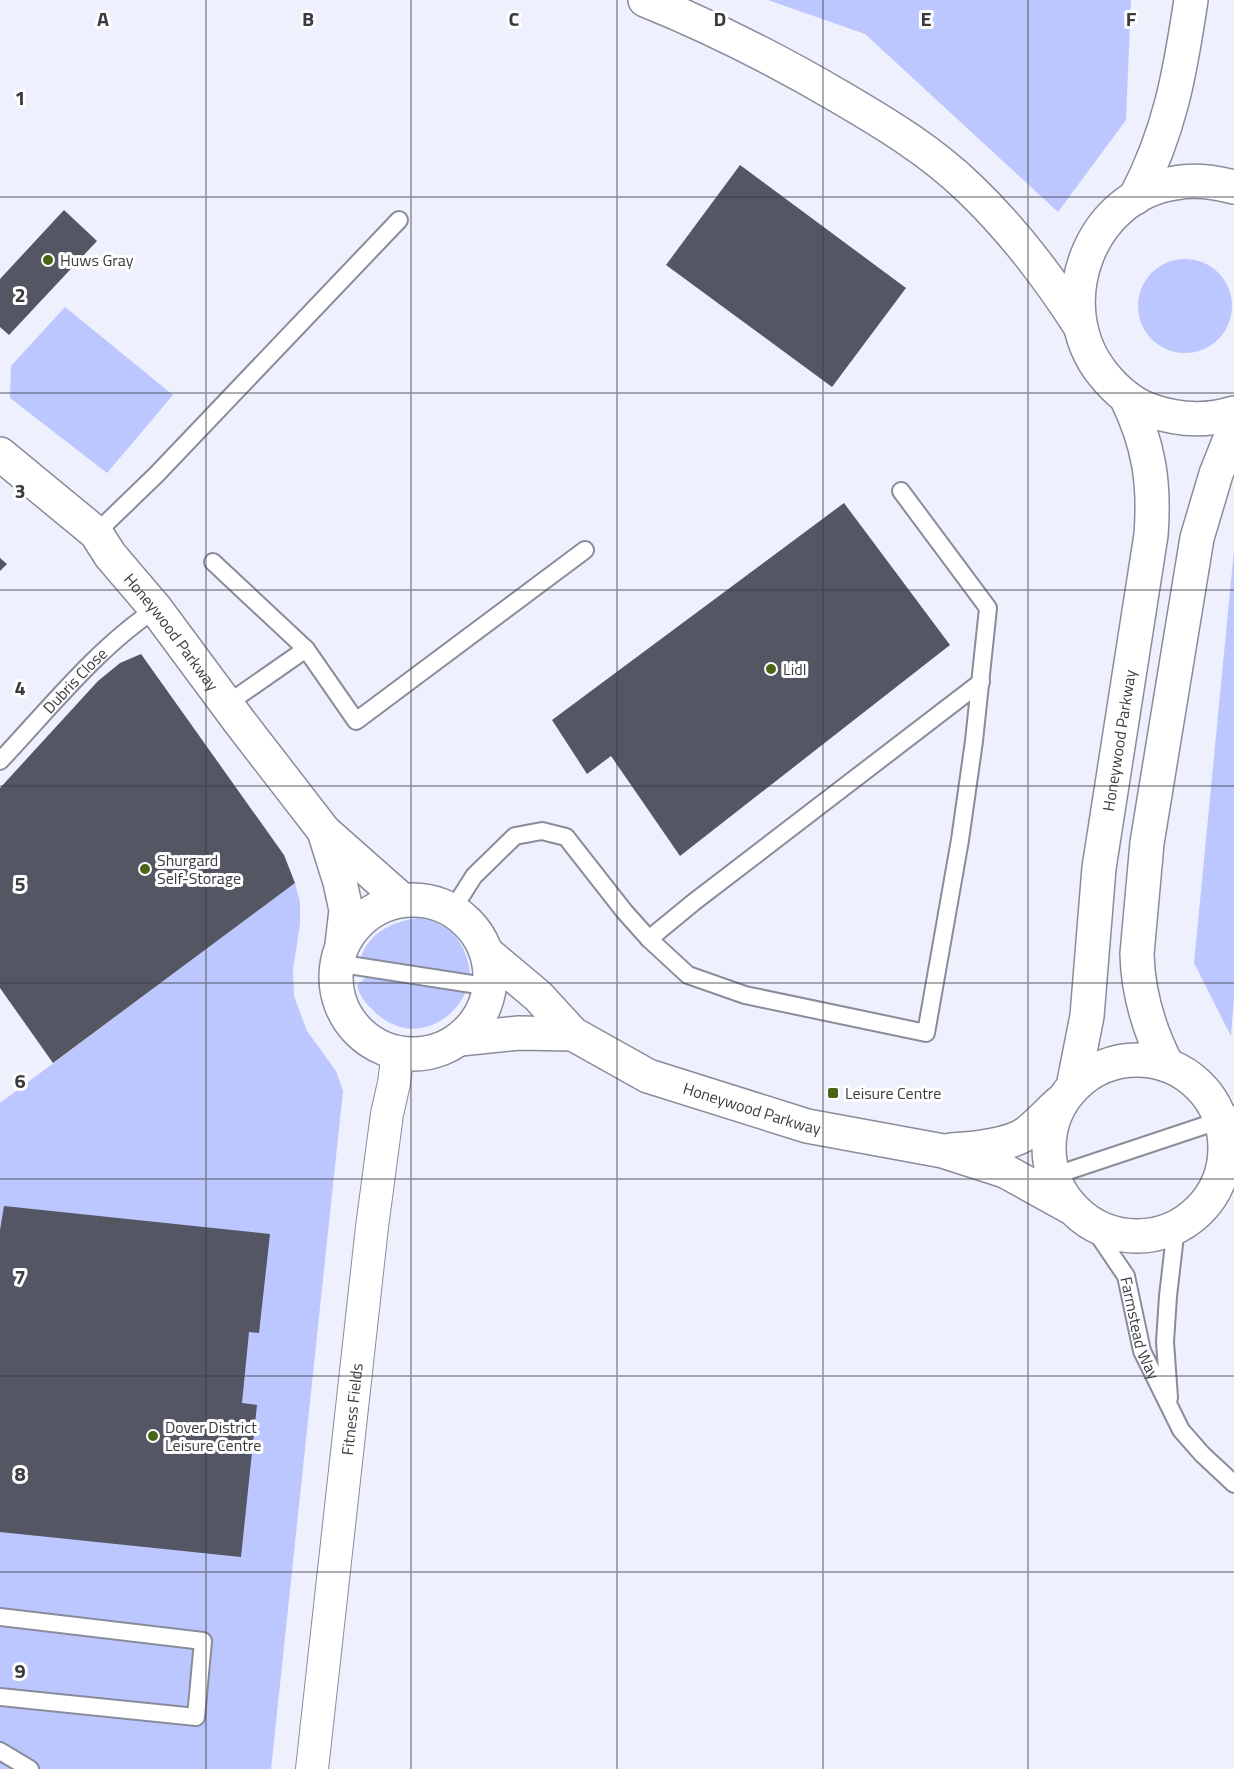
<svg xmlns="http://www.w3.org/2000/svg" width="1234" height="1769" font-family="'Titillium Web',sans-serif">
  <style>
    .green { fill: #bdc7ff }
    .building { fill: #545663 }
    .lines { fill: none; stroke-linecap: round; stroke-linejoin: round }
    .lane-casing { stroke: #8a8c9b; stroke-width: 20 }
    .street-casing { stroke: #8a8c9b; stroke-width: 34 }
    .secondary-casing { stroke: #8a8c9b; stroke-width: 36 }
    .highway-casing { stroke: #8a8c9b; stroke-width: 36 }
    .lane { stroke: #fff; stroke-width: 16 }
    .street { stroke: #fff; stroke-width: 32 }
    .secondary { stroke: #fff; stroke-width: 33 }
    .highway { stroke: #fff; stroke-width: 33 }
    .grid { fill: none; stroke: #393b41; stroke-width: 1.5; stroke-opacity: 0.55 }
    .poi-dot { fill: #4a6415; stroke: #fefefe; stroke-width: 2 }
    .labels { text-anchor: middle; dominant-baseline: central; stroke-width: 6; stroke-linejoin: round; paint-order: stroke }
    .poi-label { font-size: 16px; fill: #393b41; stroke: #fefefe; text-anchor: start }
    .street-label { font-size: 16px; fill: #393b41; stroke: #fefefe }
    .grid-label { font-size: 20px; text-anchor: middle; font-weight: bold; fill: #393b41; stroke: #fefefe; stroke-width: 6; stroke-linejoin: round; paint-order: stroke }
  </style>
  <rect width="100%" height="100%" fill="#eef0fd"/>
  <!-- green -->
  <g class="green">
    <path d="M 768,0 L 1131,0 L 1126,120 L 1058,212 L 865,34 Z"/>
    <circle cx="1185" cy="306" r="47"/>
    <path d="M 65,307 L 173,395 L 107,473 L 10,398 L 11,366 Z"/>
    <path d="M 1234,550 L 1234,998 L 1231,1036 L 1194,963 Z"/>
    <path d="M 295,883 L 300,902 L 300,924 L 293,970 L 294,996 L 307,1031 L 336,1071 L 343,1091 L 271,1769 L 0,1769 L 0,1103 Z"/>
    <path d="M 418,918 C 451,923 467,943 470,975 L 361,957 C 370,931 393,922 418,918 Z"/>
    <path d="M 370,974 L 468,987 C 453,1025 412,1043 378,1015 C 368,1006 360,998 357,985 Z"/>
  </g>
  <!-- building -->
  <g class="building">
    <path d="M 740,165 L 906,288 L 832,387 L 666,265 Z"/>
    <path d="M 64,210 L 97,241 L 9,335 L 0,327 L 0,279 Z"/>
    <path d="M 844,503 L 950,645 L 680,856 L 611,756 L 587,774 L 552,720 Z"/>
    <path d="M 0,558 L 7,564 L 0,571 Z"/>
    <path d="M 141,654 L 284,855 L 295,883 L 53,1063 L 0,988 L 0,788 L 98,681 L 120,663 Z"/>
    <path d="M 4,1206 L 270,1234 L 259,1333 L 249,1332 L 242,1403 L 257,1405 L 241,1557 L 0,1532 L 0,1230 Z"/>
  </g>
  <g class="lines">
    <defs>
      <g id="lane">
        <path d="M 96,533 L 157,474 L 399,220"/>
        <path d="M 213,562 L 306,649 L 356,721 L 585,550"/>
        <path d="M 227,704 L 306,649"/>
        <path id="s1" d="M 0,761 C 48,710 98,647 156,609"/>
        <path d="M 453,909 L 474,876 L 515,836 L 542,831 L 566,837 L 624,911 L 649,939 L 688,975 L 745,995 L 926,1033 L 960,840 L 974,741 L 988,608 L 901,491"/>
        <path d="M 649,939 L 694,902 L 981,682"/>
        <path d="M 336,963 L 491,987"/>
        <path d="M 1216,1108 L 1234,1115"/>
        <path d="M 1053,1176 L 1221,1120"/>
        <path d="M 1220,1179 L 1234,1175"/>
        <path id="s2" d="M 1090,1223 L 1126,1276 L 1142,1351 L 1181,1430 L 1202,1454 L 1234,1484"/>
        <path d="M 1169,1398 L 1165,1342 L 1168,1296 L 1176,1227"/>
        <path d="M 0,1617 L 203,1641 L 196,1717 L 0,1697"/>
        <path d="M 0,1751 L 30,1769"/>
      </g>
      <g id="street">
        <path id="s3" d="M 312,1769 L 372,1227 L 387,1114 L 394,1083 L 398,1052"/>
      </g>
      <g id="secondary">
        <path id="s4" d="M 0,454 L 96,533 L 110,555 L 156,609 L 239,721 L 324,831 L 402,900"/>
        <path d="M 324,831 L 340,882 L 346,910 L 342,945"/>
        <circle cx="413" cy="977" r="77"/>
        <path id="s5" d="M 488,954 L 538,996 L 573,1034 L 648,1076 L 807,1126 L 943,1151 L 1005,1171 L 1070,1207"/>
        <path d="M 460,1039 L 519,1033 L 573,1034"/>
        <circle cx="1137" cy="1148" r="88"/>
        <path d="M 1167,1065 C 1149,1030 1138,994 1137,954 L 1147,843 L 1197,538 L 1216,474 L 1234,429"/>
        <path id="s6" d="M 1073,1087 L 1087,1016 L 1099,868 L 1151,535 C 1155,483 1149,444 1126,397"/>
        <path d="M 951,1150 C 972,1149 1012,1145 1028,1132 C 1039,1123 1049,1112 1059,1103"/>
      </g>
      <g id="highway">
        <path d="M 645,0 C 712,27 777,60 840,97 C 886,124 931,151 969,188 C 1013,230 1048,276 1080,326"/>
        <path d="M 1234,187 C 1215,182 1195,179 1175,183 C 1088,196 1049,307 1103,374 C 1115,389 1131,403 1149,410 C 1177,420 1206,422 1234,413"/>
        <path d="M 1135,198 C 1170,132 1180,73 1191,0"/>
      </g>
    </defs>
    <!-- lane casing -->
    <use href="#lane" class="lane-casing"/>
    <!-- street casing -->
    <use href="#street" class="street-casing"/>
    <!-- secondary casing -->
    <use href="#secondary" class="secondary-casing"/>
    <!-- highway casing -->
    <use href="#highway" class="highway-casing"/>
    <!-- lane -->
    <use href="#lane" class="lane"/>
    <!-- street -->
    <use href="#street" class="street"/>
    <!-- secondary -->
    <use href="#secondary" class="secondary"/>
    <!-- highway -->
    <use href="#highway" class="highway"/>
  </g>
  <!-- grid -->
  <path class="grid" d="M 206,0 L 206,1769M 411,0 L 411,1769M 617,0 L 617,1769M 823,0 L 823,1769M 1028,0 L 1028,1769M 0,197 L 1234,197M 0,393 L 1234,393M 0,590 L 1234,590M 0,786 L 1234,786M 0,983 L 1234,983M 0,1179 L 1234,1179M 0,1376 L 1234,1376M 0,1572 L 1234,1572"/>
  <!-- markers -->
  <g class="poi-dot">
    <circle cx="48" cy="260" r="6"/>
    <circle cx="771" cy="669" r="6"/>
    <circle cx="145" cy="869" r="6"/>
    <rect x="827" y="1087" width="12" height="12" rx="3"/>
    <circle cx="153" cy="1436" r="6"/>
  </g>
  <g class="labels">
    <!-- poi labels -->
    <g class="poi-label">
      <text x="60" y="260">Huws Gray</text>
      <text x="783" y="669">Lidl</text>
      <text x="157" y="860">Shurgard<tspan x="157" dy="18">Self-Storage</tspan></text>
      <text x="845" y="1093">Leisure Centre</text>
      <text x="165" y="1427">Dover District<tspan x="165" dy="18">Leisure Centre</tspan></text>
    </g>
    <!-- street labels -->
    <g class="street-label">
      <text stroke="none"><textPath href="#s4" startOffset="249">Honeywood Parkway</textPath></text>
      <text stroke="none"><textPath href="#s1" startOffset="110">Dubris Close</textPath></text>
      <text stroke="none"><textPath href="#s6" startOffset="350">Honeywood Parkway</textPath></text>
      <text stroke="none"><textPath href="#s5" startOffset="312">Honeywood Parkway</textPath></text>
      <text stroke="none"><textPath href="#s2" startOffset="118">Farmstead Way</textPath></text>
      <text stroke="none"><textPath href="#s3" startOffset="362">Fitness Fields</textPath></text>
    </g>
  </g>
  <g class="grid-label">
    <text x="103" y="26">A</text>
    <text x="308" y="26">B</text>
    <text x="514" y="26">C</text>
    <text x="720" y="26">D</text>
    <text x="926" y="26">E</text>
    <text x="1131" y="26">F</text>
    <text x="20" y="105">1</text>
    <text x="20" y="302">2</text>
    <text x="20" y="498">3</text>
    <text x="20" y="695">4</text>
    <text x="20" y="891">5</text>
    <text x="20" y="1088">6</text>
    <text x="20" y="1284">7</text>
    <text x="20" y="1481">8</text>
    <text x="20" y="1678">9</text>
  </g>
</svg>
